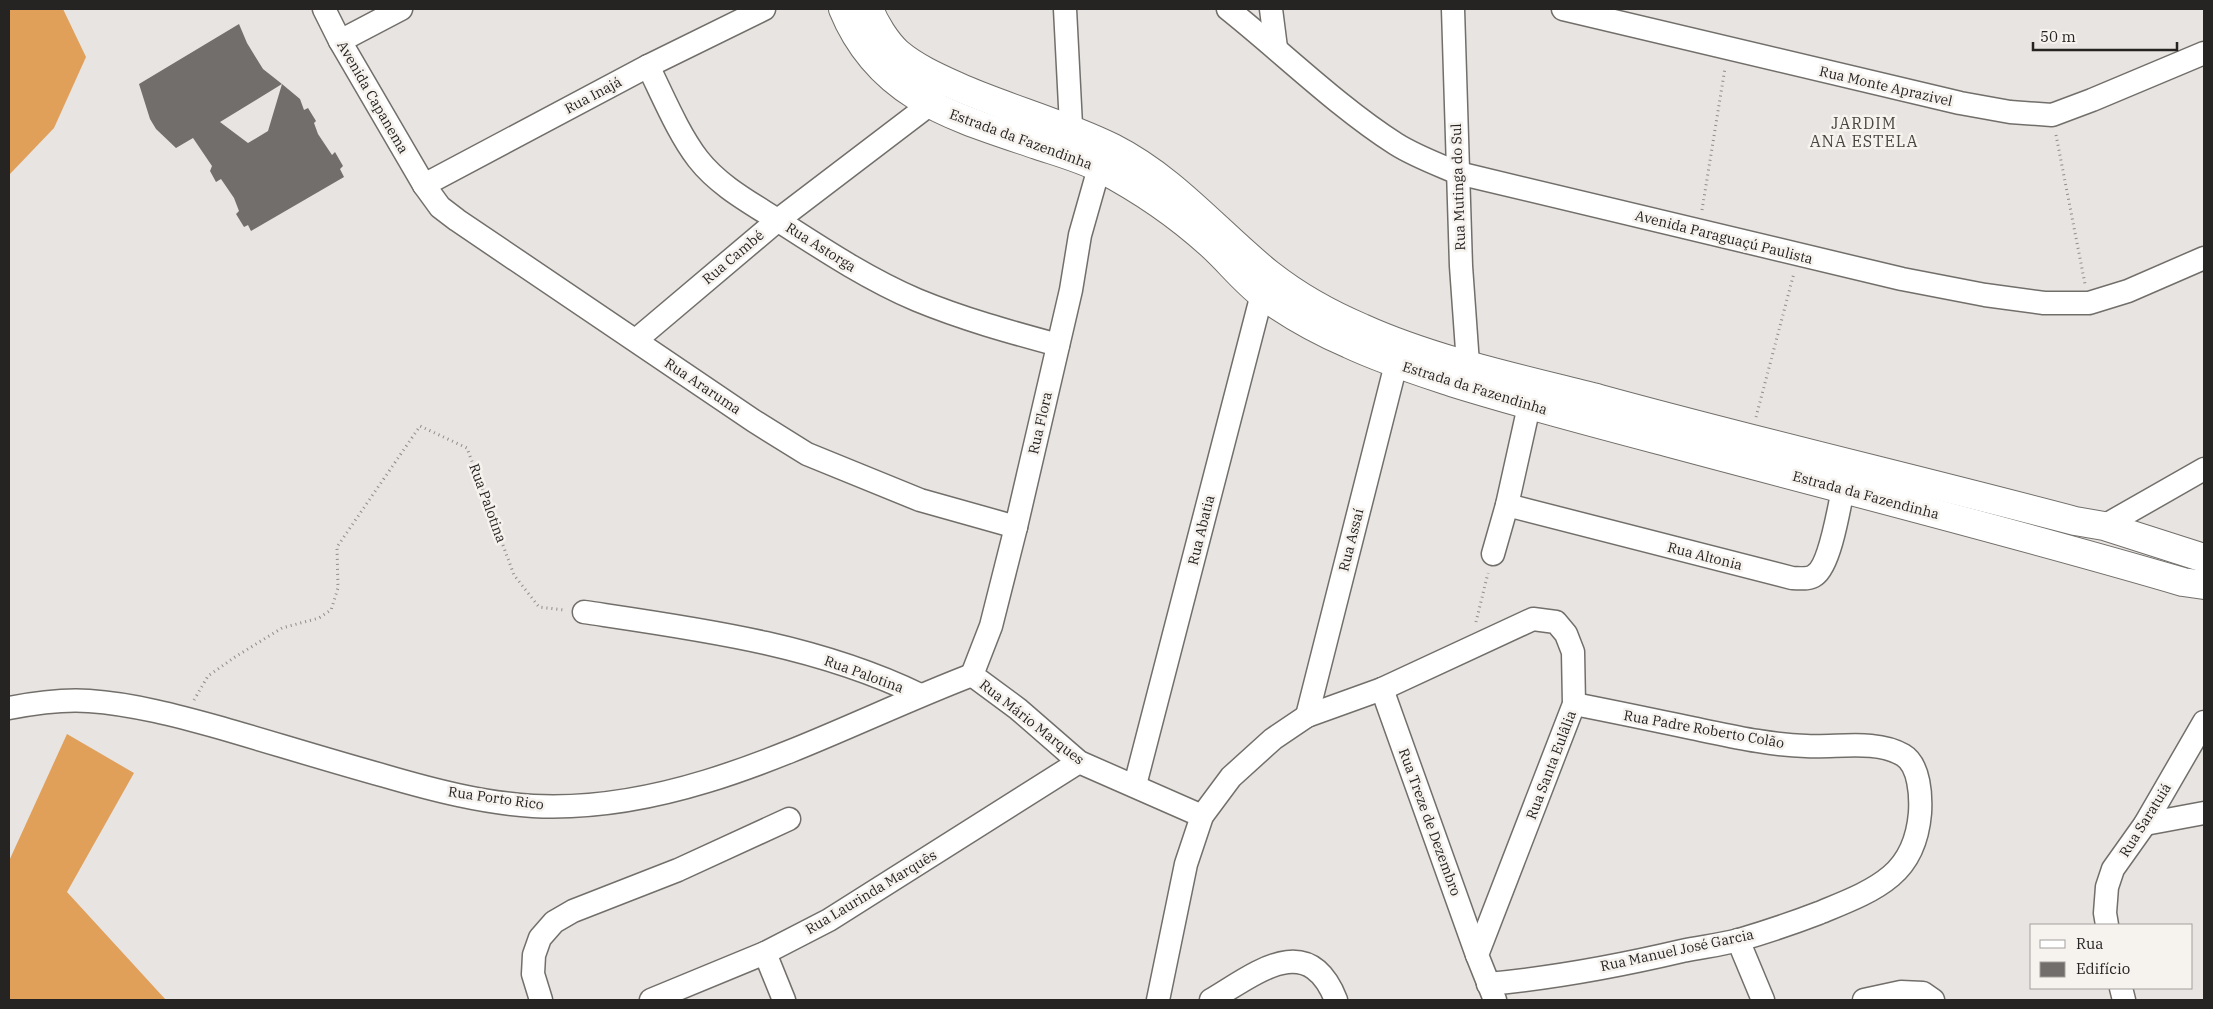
<svg xmlns="http://www.w3.org/2000/svg" width="2213" height="1009" font-family="'IBM Plex Serif',serif">
  <style>
    .forest { fill: #e0a05a }
    .building { fill: #726e6b }
    .lines { fill: none; stroke-linecap: round; stroke-linejoin: round }
    .minor-casing { stroke: #726f6b; stroke-width: 25 }
    .major-casing { stroke: #726f6b; stroke-width: 30 }
    .path { stroke: #8f8c8a; stroke-width: 3; stroke-dasharray: 1 4; stroke-linecap: butt }
    .minor { stroke: #fff; stroke-width: 22 }
    .major { stroke: #fff; stroke-width: 28 }
    .labels { text-anchor: middle; dominant-baseline: central; stroke-width: 5; stroke-linejoin: round; paint-order: stroke }
    .street-label { font-size: 14px; fill: #252423; stroke: #f6f2ee }
    .quarter-label { font-size: 16px; letter-spacing: 1px; fill: #494642; stroke: #f6f2ee }
  </style>
  <rect width="100%" height="100%" fill="#e8e4e1"/>
  <!-- forest -->
  <g class="forest">
    <path d="M 9,9 L 63,9 L 86,57 L 54,128 L 9,175 Z"/>
    <path d="M 67,734 L 134,773 L 67,892 L 166,1000 L 9,1000 L 9,861 Z"/>
  </g>
  <!-- building -->
  <path class="building" d="M 239,24 L 247,43 L 263,69 L 282,84 L 220,122 L 248,143 L 268,131 L 282,84 L 300,99 L 304,110 L 308,108 L 316,121 L 314,123 L 318,134 L 332,155 L 335,152 L 343,166 L 340,169 L 344,177 L 251,231 L 248,225 L 244,227 L 236,214 L 239,211 L 234,198 L 221,179 L 216,182 L 210,171 L 212,166 L 193,138 L 176,148 L 156,129 L 150,119 L 139,84 Z"/>
  <g class="lines">
    <defs>
      <g id="minor">
        <path d="M 324,9 L 340,41 L 424,185 L 440,207 L 457,220 L 754,421 L 807,454 L 920,500 L 1016,527"/>
        <path d="M 1065,9 L 1072,145"/>
        <path d="M 1228,9 C 1282,52 1338,107 1396,144 C 1415,156 1437,164 1458,173 L 1902,279 L 1985,295 L 2044,303 L 2089,303 L 2128,291 L 2204,258"/>
        <path d="M 1271,9 L 1276,48"/>
        <path d="M 1453,9 L 1461,266 L 1468,364"/>
        <path d="M 1563,9 L 1960,103 L 2010,112 L 2052,115 L 2092,100 L 2204,53"/>
        <path d="M 340,41 L 401,9"/>
        <path d="M 648,66 C 663,96 678,133 698,159 C 719,186 751,203 779,221 C 824,250 868,279 917,300 C 963,319 1010,332 1058,345"/>
        <path d="M 424,185 L 648,66 L 764,9"/>
        <path d="M 636,340 L 778,220 L 929,105"/>
        <path d="M 1507,505 L 1792,578 C 1799,578 1809,580 1815,575 C 1830,565 1839,508 1843,489"/>
        <path d="M 2104,526 L 2204,469"/>
        <path d="M 1493,554 L 1507,505 L 1529,406"/>
        <path d="M 584,612 C 698,629 815,644 920,695"/>
        <path d="M 972,675 L 991,626 L 1016,527 L 1071,290 L 1080,235 L 1099,168"/>
        <path d="M 972,675 L 1018,709 L 1079,762 L 1202,816"/>
        <path d="M 1382,689 L 1477,955"/>
        <path d="M 9,708 C 35,703 62,699 89,701 C 133,704 178,716 221,728 C 276,744 331,761 385,776 C 433,790 483,803 533,806 C 689,814 831,729 972,675"/>
        <path d="M 1307,716 L 1396,364"/>
        <path d="M 1135,785 L 1262,294 L 1268,281"/>
        <path d="M 2145,824 L 2204,813"/>
        <path d="M 2107,925 L 2105,913 L 2107,887 L 2113,869 L 2145,824 L 2204,722"/>
        <path d="M 1738,940 L 1763,1000"/>
        <path d="M 765,953 L 784,1000"/>
        <path d="M 1488,984 C 1553,978 1618,966 1682,951 C 1701,947 1720,945 1739,940 C 1766,932 1793,923 1819,913 C 1843,903 1871,893 1891,876 C 1910,860 1918,837 1920,813 C 1921,797 1920,765 1903,755 C 1876,739 1836,748 1806,746 C 1771,745 1735,737 1701,730 C 1658,721 1616,712 1574,704"/>
        <path d="M 2121,988 L 2124,1000"/>
        <path d="M 541,1000 L 533,974 L 534,955 L 540,938 L 554,922 L 573,911 L 678,870 L 789,819"/>
        <path d="M 651,1000 L 765,953 L 829,920 L 1079,762"/>
        <path d="M 1158,1000 L 1186,864 L 1202,816 L 1231,777 L 1273,739 L 1307,716 L 1382,689 L 1533,619 L 1556,622 L 1566,634 L 1573,652 L 1574,704 L 1477,955 L 1495,1000"/>
        <path d="M 1211,1000 C 1255,974 1308,929 1336,1000"/>
        <path d="M 1864,1000 L 1901,992 L 1923,993 L 1933,1000"/>
      </g>
      <g id="major">
        <path d="M 843,9 C 879,97 954,117 1037,145 C 1058,152 1080,158 1100,168 C 1140,189 1177,214 1210,244 C 1229,261 1244,281 1264,296 C 1290,315 1319,331 1349,344 C 1383,360 1418,371 1454,383 C 1525,405 1598,424 1670,443 C 1841,489 2013,532 2183,582 L 2204,585"/>
        <path d="M 869,9 C 875,24 886,42 898,53 C 917,69 941,79 963,89 C 1012,110 1065,124 1113,148 C 1174,179 1217,232 1269,274 C 1297,296 1329,314 1362,328 C 1435,361 1522,379 1600,399 C 1757,442 1916,479 2075,521 L 2104,526 L 2204,558"/>
      </g>
    </defs>
    <!-- minor casing -->
    <use href="#minor" class="minor-casing"/>
    <!-- major casing -->
    <use href="#major" class="major-casing"/>
    <!-- path -->
    <g class="path">
      <path d="M 2056,135 L 2085,284"/>
      <path d="M 1702,210 L 1725,68"/>
      <path d="M 1756,417 L 1794,273"/>
      <path d="M 1476,622 L 1488,573"/>
      <path d="M 194,700 L 208,676 L 235,657 L 282,628 L 319,618 L 331,610 L 338,588 L 337,547 L 420,426 L 467,448 L 514,575 L 539,607 L 564,610"/>
    </g>
    <!-- minor -->
    <use href="#minor" class="minor"/>
    <!-- major -->
    <use href="#major" class="major"/>
  </g>
  <g class="labels">
    <!-- street labels -->
    <g class="street-label">
      <text transform="translate(1886 86) rotate(13)">Rua Monte Aprazivel</text>
      <text transform="translate(593 95) rotate(-28)">Rua Inajá</text>
      <text transform="translate(373 97) rotate(60)">Avenida Capanema</text>
      <text transform="translate(1021 139) rotate(20)">Estrada da Fazendinha</text>
      <text transform="translate(1458 187) rotate(-92)">Rua Mutinga do Sul</text>
      <text transform="translate(1724 237) rotate(14)">Avenida Paraguaçú Paulista</text>
      <text transform="translate(821 247) rotate(32)">Rua Astorga</text>
      <text transform="translate(733 257) rotate(-40)">Rua Cambé</text>
      <text transform="translate(703 386) rotate(34)">Rua Araruma</text>
      <text transform="translate(1475 388) rotate(17)">Estrada da Fazendinha</text>
      <text transform="translate(1040 423) rotate(-77)">Rua Flora</text>
      <text transform="translate(1866 495) rotate(15)">Estrada da Fazendinha</text>
      <text transform="translate(488 503) rotate(70)">Rua Palotina</text>
      <text transform="translate(1201 530) rotate(-76)">Rua Abatia</text>
      <text transform="translate(1351 540) rotate(-76)">Rua Assaí</text>
      <text transform="translate(1705 556) rotate(14)">Rua Altonia</text>
      <text transform="translate(864 674) rotate(20)">Rua Palotina</text>
      <text transform="translate(1032 722) rotate(38)">Rua Mário Marques</text>
      <text transform="translate(1704 729) rotate(10)">Rua Padre Roberto Colão</text>
      <text transform="translate(1551 765) rotate(-69)">Rua Santa Eulâlia</text>
      <text transform="translate(496 798) rotate(8)">Rua Porto Rico</text>
      <text transform="translate(2145 820) rotate(-58)">Rua Saratuiá</text>
      <text transform="translate(1430 822) rotate(70)">Rua Treze de Dezembro</text>
      <text transform="translate(871 892) rotate(-31)">Rua Laurinda Marquês</text>
      <text transform="translate(1677 950) rotate(-12)">Rua Manuel José Garcia</text>
    </g>
    <!-- quarter labels -->
    <g class="quarter-label">
      <text x="1864" y="123">JARDIM<tspan x="1864" dy="18">ANA ESTELA</tspan></text>
    </g>
  </g>
  <!-- border -->
  <rect width="2213" height="1009" fill="none" stroke="#252423" stroke-width="20"/>
  <!-- legend -->
  <rect x="2030" y="924" width="162" height="65" fill="#f6f2ee" stroke="#a2a09d"/>
  <rect x="2040" y="940" width="25" height="8" fill="#ffffff" stroke="#a2a09d"/>
  <text x="2076" y="949" font-size="15" fill="#252423">Rua</text>
  <rect x="2040" y="962" width="25" height="15" fill="#726e6b" stroke="#a2a09d"/>
  <text x="2076" y="974" font-size="15" fill="#252423">Edifício</text>
  <!-- scale -->
  <path d="M2033 42v8h144v-8" fill="none" stroke="#252423" stroke-width="2.5"/>
  <text x="2040" y="42" font-size="15" fill="#252423" stroke="#f6f2ee" stroke-width="4" paint-order="stroke">50 m</text>
</svg>
